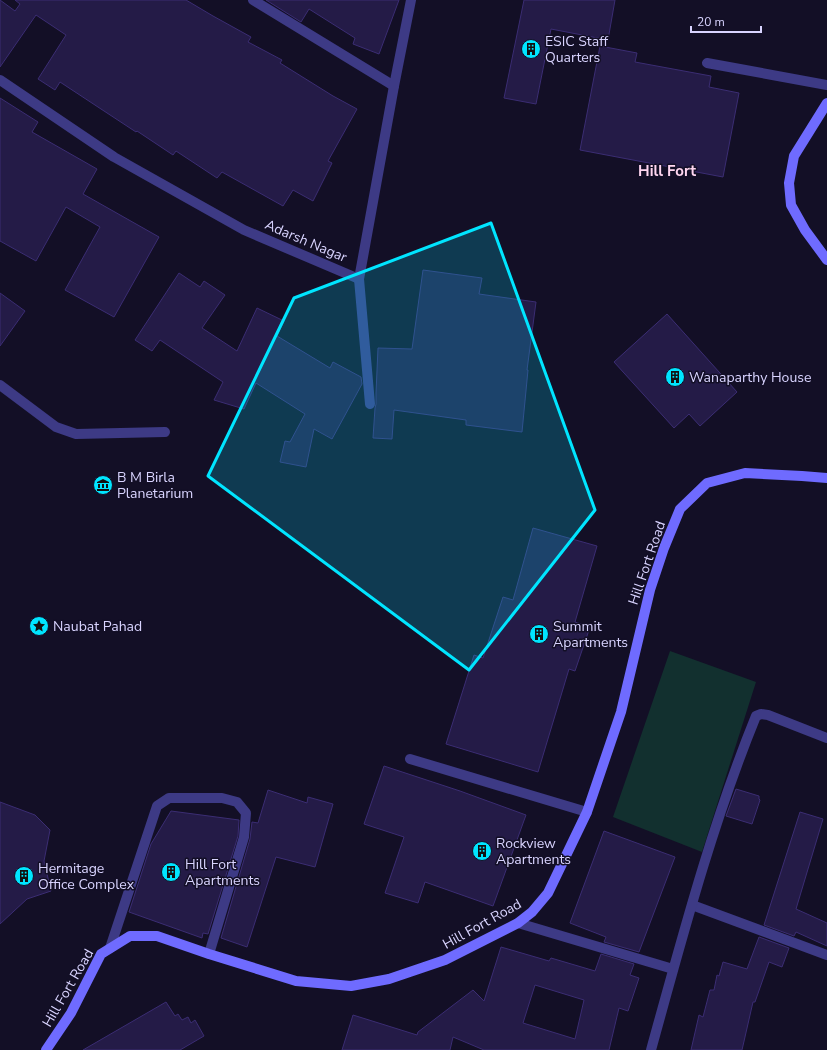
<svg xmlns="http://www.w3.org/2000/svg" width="827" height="1050" font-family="'Nunito Sans',sans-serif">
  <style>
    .green { fill: #12302f }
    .building { fill: #241b47; stroke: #3b2d73; fill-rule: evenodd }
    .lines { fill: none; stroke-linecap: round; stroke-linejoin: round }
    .lane { stroke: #3d3a85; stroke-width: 10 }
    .street { stroke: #3d3a85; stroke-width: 10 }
    .secondary { stroke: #6f6bff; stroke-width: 10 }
    .marked { fill: #00e5ff; fill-opacity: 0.2; stroke: #00e5ff; stroke-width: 3; stroke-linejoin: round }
    .labels { text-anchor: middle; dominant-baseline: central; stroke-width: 3; stroke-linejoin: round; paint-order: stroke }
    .poi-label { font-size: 14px; fill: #d9d4ff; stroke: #130f26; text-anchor: start }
    .street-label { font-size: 14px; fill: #d9d4ff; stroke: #130f26 }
    .neighbourhood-label { font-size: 15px; font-weight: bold; fill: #ffd6f0; stroke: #130f26 }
  </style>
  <rect width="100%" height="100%" fill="#130f26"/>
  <!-- green -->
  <path class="green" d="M 670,651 L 756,682 L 702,852 L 613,817 Z"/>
  <!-- building -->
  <g class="building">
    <path d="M 0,0 L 15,11 L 20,4 L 15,0 L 186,0 L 213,16 L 251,37 L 248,42 L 282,60 L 280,63 L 333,96 L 357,109 L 328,161 L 332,163 L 313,201 L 293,190 L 283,206 L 222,172 L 217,178 L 176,151 L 173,155 L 137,131 L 136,132 L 101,109 L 60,82 L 55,90 L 38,79 L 66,35 L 36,15 L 0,67 Z"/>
    <path d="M 266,0 L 399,0 L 379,54 L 353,44 L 355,38 L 309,9 L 301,22 Z"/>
    <path d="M 524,0 L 615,0 L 608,40 L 551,29 L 536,104 L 504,98 Z"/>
    <path d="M 600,46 L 637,53 L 635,62 L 711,76 L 709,87 L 739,93 L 723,177 L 580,150 Z"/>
    <path d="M 0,98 L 38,122 L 32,132 L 97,169 L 83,194 L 159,237 L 114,317 L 65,290 L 100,227 L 66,207 L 36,261 L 0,241 Z"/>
    <path d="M 423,270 L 482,278 L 479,294 L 536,302 L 527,370 L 528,370 L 522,432 L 466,425 L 466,420 L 394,410 L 392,439 L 373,438 L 375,408 L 376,404 L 376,393 L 378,348 L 412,349 Z"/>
    <path d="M 179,273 L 200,287 L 204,281 L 225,295 L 202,328 L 237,351 L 257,308 L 284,321 L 277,336 L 330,368 L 333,362 L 361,377 L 362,384 L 332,439 L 314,429 L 306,467 L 280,462 L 285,441 L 290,442 L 305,414 L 256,383 L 244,409 L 214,400 L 223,382 L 160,340 L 152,351 L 135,340 Z"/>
    <path d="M 0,293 L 25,311 L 0,346 Z"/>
    <path d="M 667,314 L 737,392 L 700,426 L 689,414 L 674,428 L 614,362 Z"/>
    <path d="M 533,528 L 597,546 L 575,622 L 590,627 L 575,671 L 569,669 L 538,772 L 446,744 L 474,655 L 483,658 L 503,597 L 513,600 Z"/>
    <path d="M 384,766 L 460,791 L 526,815 L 493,906 L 425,882 L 418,903 L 385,893 L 404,837 L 364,824 Z"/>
    <path d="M 736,789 L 759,796 L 759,799 L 760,800 L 752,824 L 726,816 Z"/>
    <path d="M 268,790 L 307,803 L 308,797 L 333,804 L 315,867 L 276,857 L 247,947 L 221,938 L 250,839 L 252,822 L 258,823 Z"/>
    <path d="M 0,802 L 35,815 L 50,830 L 44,861 L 51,891 L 27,899 L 0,924 Z"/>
    <path d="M 171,811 L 239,820 L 238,836 L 208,934 L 203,933 L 202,938 L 129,912 L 151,844 Z"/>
    <path d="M 800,812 L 823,819 L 796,909 L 827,923 L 827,946 L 796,932 L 794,936 L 764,925 Z"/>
    <path d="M 604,831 L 675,857 L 639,952 L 604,942 L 606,937 L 570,923 Z"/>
    <path d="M 759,937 L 789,948 L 782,967 L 769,962 L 755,1002 L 753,1002 L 742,1050 L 691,1050 L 699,1015 L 703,1017 L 710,990 L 714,990 L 717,975 L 719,976 L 723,962 L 747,969 Z"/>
    <path d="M 501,947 L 549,961 L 551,958 L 595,971 L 601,954 L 634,964 L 630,975 L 639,978 L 628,1011 L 619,1008 L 609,1050 L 484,1050 L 453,1037 L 450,1050 L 342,1050 L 353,1015 L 417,1035 L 418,1032 L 473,990 L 484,1001 ZM 535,985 L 584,1000 L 575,1039 L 523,1023 Z"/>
    <path d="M 166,1002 L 175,1016 L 178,1014 L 182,1020 L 188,1017 L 191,1023 L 195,1020 L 204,1036 L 180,1050 L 83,1050 Z"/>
  </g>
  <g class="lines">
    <!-- lane -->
    <g class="lane">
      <path d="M 707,63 L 827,85"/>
      <path d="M 0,385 L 56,427 L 76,434 L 165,432"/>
    </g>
    <!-- street -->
    <g class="street">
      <path d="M 253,0 L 394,86"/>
      <path d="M 0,80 L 114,157 L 244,230 L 359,279 L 394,86 L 411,0"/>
      <path d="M 359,279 L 370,404"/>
      <path d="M 410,759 L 587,812"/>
      <path d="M 692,905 L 827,955"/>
      <path d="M 518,923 L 673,969"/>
      <path d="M 110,948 L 157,806 L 169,798 L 222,798 L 237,802 L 246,813 L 244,837 L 209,954"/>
      <path d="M 651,1050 C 682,938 712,824 756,716 L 761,714 L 768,715 L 827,738"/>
    </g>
    <!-- secondary -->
    <g class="secondary">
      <path d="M 827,103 L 794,156 L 789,183 L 791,205 L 805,230 L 827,260"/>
      <path d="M 46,1050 L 71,1013 L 101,954 L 130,936 L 157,936 L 209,954 L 296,981 L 351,986 L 389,979 L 445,960 L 518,923 L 532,912 L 548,893 L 587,812 L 621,712 L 650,590 L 664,548 L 680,509 L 707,483 L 745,473 L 802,476 L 827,478"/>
    </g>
  </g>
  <!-- marked area -->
  <path class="marked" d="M 491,223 L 595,510 L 469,670 L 208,476 L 294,298 Z"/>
  <!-- icons -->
  <defs>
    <symbol id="building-disc" viewBox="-11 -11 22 22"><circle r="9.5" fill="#00e5ff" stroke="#130f26"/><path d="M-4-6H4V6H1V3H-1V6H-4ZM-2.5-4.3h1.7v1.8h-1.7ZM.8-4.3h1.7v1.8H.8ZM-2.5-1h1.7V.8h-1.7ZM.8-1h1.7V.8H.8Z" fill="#111"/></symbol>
    <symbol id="museum-disc" viewBox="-11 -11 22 22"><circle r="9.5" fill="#00e5ff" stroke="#130f26"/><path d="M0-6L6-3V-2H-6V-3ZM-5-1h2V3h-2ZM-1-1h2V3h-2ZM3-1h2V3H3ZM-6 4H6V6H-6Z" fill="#111"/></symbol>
    <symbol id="sight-disc" viewBox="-11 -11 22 22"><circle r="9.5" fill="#00e5ff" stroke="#130f26"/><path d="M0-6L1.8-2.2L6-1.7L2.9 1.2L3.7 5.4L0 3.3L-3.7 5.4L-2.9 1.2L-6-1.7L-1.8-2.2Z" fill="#111"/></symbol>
  </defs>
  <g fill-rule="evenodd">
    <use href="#building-disc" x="520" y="38" width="22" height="22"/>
    <use href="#building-disc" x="664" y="366" width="22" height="22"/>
    <use href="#museum-disc" x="92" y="474" width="22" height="22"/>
    <use href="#sight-disc" x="28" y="615" width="22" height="22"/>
    <use href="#building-disc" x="528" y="623" width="22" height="22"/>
    <use href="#building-disc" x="471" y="840" width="22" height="22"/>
    <use href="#building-disc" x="160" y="861" width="22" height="22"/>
    <use href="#building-disc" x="13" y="865" width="22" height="22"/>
  </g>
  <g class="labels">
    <!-- poi labels -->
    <g class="poi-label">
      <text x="545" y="41">ESIC Staff<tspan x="545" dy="16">Quarters</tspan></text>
      <text x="689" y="377">Wanaparthy House</text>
      <text x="117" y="477">B M Birla<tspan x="117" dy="16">Planetarium</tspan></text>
      <text x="53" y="626">Naubat Pahad</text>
      <text x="553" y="626">Summit<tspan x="553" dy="16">Apartments</tspan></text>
      <text x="496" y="843">Rockview<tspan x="496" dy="16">Apartments</tspan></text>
      <text x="185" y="864">Hill Fort<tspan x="185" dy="16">Apartments</tspan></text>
      <text x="38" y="868">Hermitage<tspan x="38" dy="16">Office Complex</tspan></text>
    </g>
    <!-- street labels -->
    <g class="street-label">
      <text transform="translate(306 241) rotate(23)">Adarsh Nagar</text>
      <text transform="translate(647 563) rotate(-71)">Hill Fort Road</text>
      <text transform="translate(482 924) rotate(-29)">Hill Fort Road</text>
      <text transform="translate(68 988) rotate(-60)">Hill Fort Road</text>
    </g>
    <!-- neighbourhood labels -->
    <g class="neighbourhood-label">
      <text x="667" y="171">Hill Fort</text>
    </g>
  </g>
  <!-- scale -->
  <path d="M691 26v6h70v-6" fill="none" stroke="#d9d4ff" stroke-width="2"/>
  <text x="697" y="26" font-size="12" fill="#d9d4ff" stroke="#130f26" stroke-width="3" paint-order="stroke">20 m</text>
</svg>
